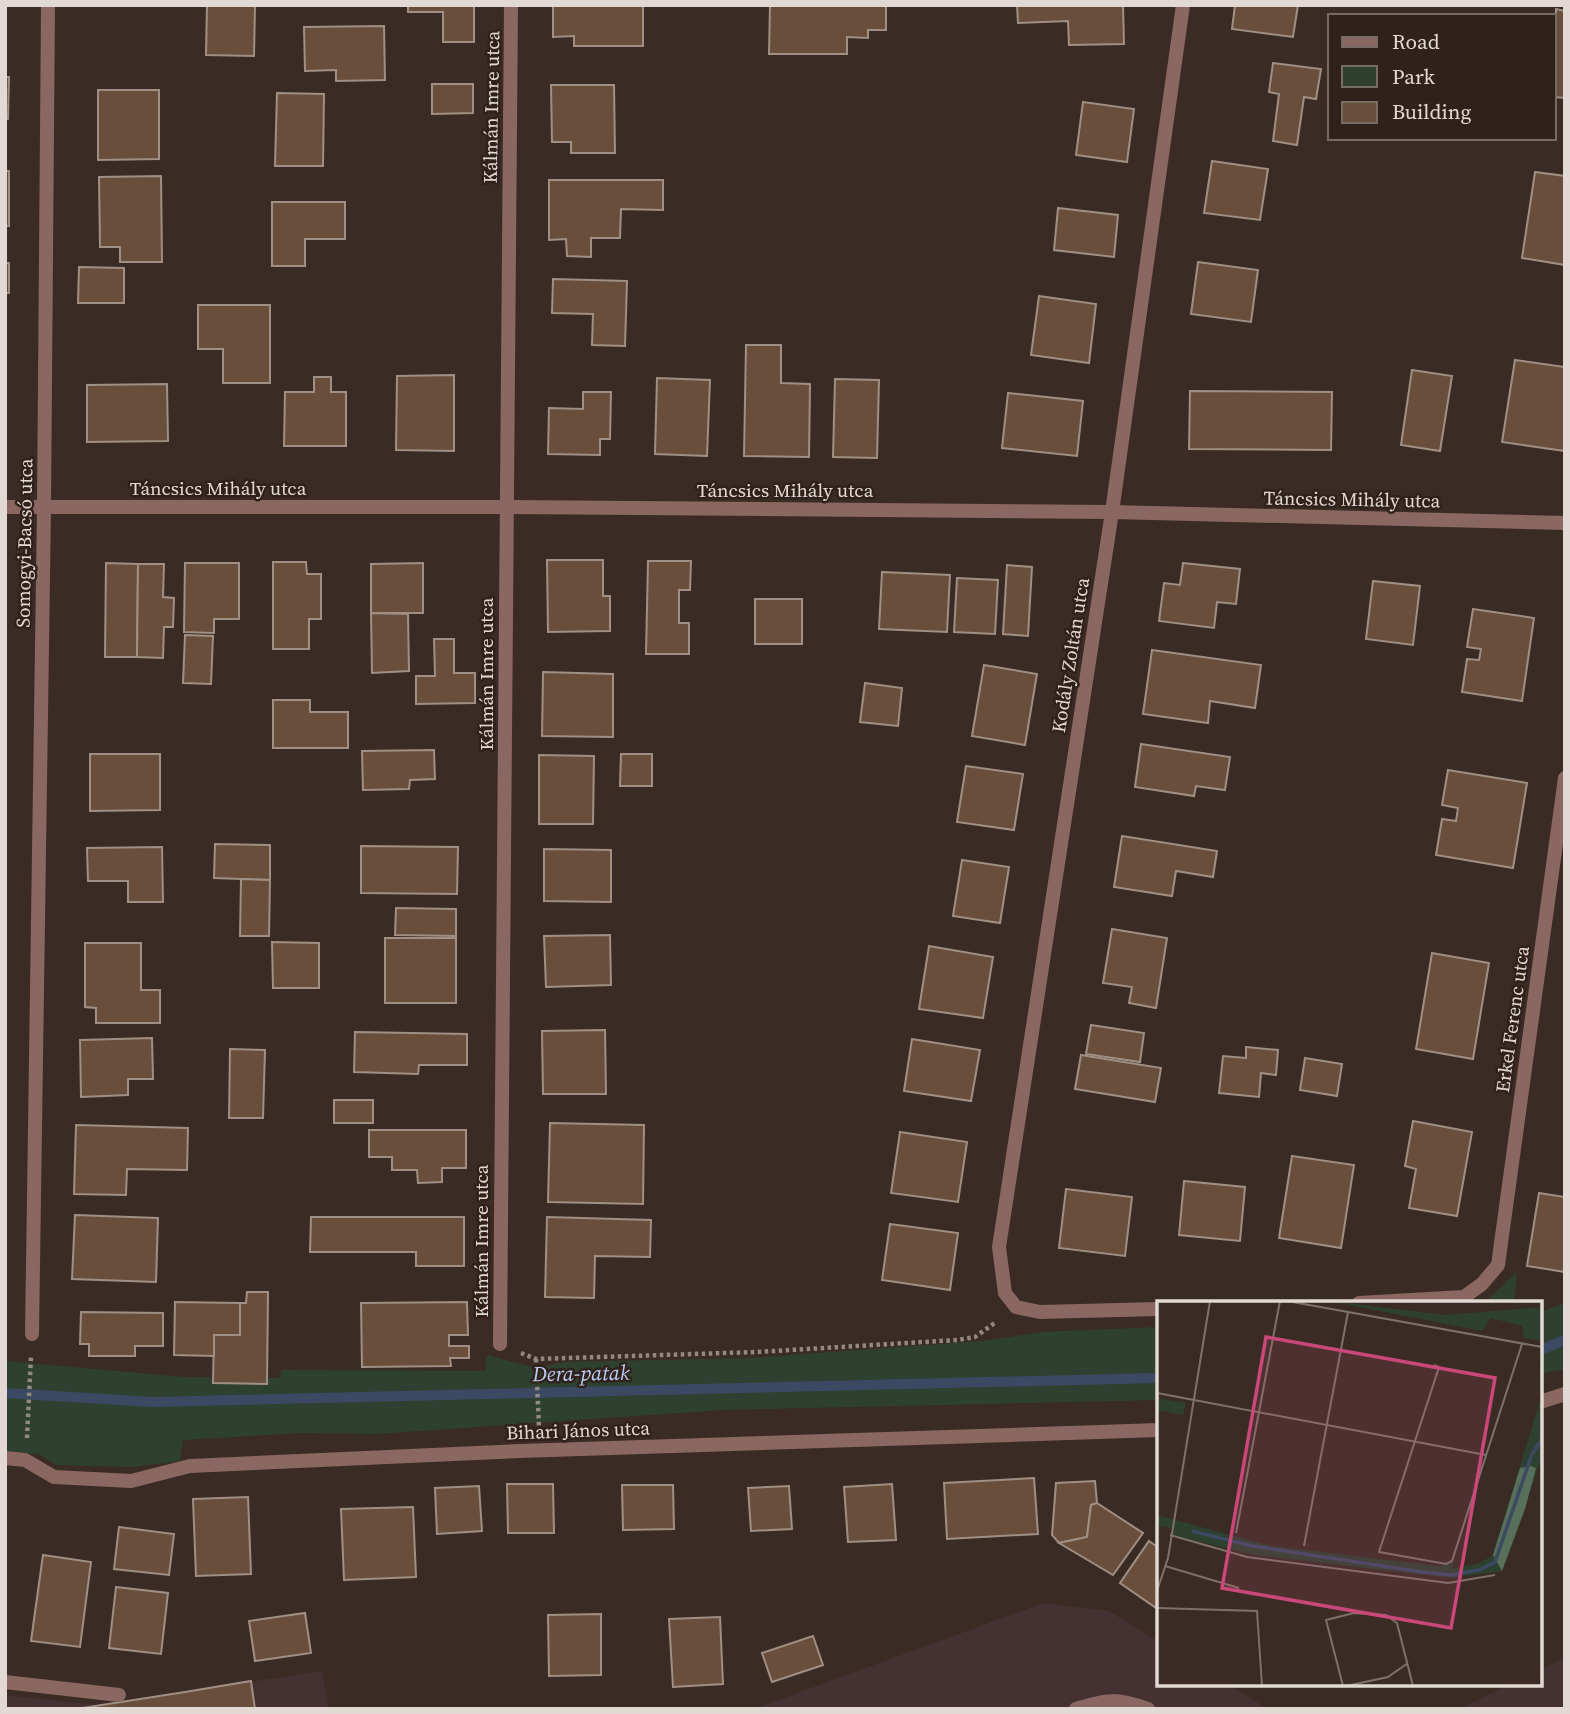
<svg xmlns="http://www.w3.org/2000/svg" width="1570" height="1714" font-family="'Source Serif 4',serif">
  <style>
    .industrial { fill: #453131 }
    .green { fill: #2e4131 }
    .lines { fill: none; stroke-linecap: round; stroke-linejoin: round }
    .stream { stroke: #3c4962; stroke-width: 10 }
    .building { fill: #694e3b; stroke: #9f8f84; stroke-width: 2 }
    .path { stroke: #938882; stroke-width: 4.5; stroke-dasharray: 3.5 3.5; stroke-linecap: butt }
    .lane { stroke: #8b6761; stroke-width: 14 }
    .street { stroke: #8b6761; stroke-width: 14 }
    .labels { text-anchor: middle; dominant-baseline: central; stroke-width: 5; stroke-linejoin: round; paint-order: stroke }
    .street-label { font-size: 19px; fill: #e2d9d4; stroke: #30221b }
    .water-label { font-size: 21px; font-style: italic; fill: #bacef7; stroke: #30221b }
    .inset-river { fill: none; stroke: #3c4962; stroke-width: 3.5 }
    .inset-road { fill: none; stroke: #7d716a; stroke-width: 2 }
    .view { fill: #ca4879; fill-opacity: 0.15; stroke: #ca4879; stroke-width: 3.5 }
    .inset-edge { fill: none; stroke: #e2d9d4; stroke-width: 3.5 }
  </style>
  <rect width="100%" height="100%" fill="#3a2c24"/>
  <!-- industrial -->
  <g class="industrial">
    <path d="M 1043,1603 L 1109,1611 L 1159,1642 L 1159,1684 L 1228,1684 L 1268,1709 L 754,1709 Z"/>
    <path d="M 1565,1658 L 1565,1709 L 1460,1709 L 1510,1684 L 1540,1684 L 1540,1670 Z"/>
    <path d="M 322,1671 L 329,1709 L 5,1709 L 5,1695 L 97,1705 Z"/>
  </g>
  <!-- green -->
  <g class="green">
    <path d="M 1517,1272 L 1514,1303 L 1484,1303 Z"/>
    <path d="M 1565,1303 L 1565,1369 L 1540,1374 L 1540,1312 Z"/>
    <path d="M 1159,1327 L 1159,1400 L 723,1410 L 376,1434 L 301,1433 L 183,1440 L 180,1461 L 132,1467 L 56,1465 L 39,1454 L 5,1451 L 5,1361 L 183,1377 L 280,1378 L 281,1370 L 485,1371 L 487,1355 L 532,1367 L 535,1383 L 537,1382 L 539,1367 L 564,1362 L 749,1358 L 983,1341 L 1042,1332 Z"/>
  </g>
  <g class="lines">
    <!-- stream -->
    <g class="stream">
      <path d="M 1540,1350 L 1565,1340"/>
      <path d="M 5,1393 L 153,1402 L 1159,1378"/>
    </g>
  </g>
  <!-- building -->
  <g class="building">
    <path d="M 207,5 L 255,5 L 254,56 L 206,55 Z"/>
    <path d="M 408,5 L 474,5 L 474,42 L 443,42 L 443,12 L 408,12 Z"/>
    <path d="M 553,5 L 643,5 L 643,46 L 574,46 L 574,36 L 553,37 Z"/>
    <path d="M 770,5 L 886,5 L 886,30 L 868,30 L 868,38 L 847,37 L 847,54 L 769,54 Z"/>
    <path d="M 1017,5 L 1123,5 L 1124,44 L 1069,45 L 1068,21 L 1018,23 Z"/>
    <path d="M 1235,5 L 1298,5 L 1293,37 L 1232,29 Z"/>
    <path d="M 1556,9 L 1565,11 L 1565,98 L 1554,97 Z"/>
    <path d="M 384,26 L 385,80 L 336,81 L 336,70 L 305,71 L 304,27 Z"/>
    <path d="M 1273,63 L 1321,69 L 1316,99 L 1304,97 L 1297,145 L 1273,141 L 1279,94 L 1269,92 Z"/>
    <path d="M 5,77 L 9,77 L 8,119 L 5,119 Z"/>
    <path d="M 432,84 L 473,84 L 473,113 L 432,114 Z"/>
    <path d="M 551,85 L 614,85 L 615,153 L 571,153 L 571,142 L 552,142 Z"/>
    <path d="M 98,90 L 159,90 L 159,159 L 98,160 Z"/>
    <path d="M 277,93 L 324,94 L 323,166 L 275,166 Z"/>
    <path d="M 1083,102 L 1134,109 L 1127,162 L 1076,155 Z"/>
    <path d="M 1212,161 L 1268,169 L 1260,220 L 1204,213 Z"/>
    <rect x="5" y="171" width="4" height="55"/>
    <path d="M 1535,172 L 1565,176 L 1565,265 L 1522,258 Z"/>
    <path d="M 161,176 L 162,262 L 120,262 L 120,247 L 100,247 L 99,177 Z"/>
    <path d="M 549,180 L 663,180 L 663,210 L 621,209 L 620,238 L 591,238 L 591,257 L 567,256 L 566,239 L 549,240 Z"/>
    <path d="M 272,202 L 345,202 L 345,239 L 305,239 L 305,266 L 272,266 Z"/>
    <path d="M 1058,208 L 1118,215 L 1114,257 L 1054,250 Z"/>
    <path d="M 1198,262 L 1258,270 L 1251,322 L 1191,314 Z"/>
    <rect x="5" y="263" width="4" height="30"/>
    <path d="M 79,267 L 124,268 L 124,303 L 78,303 Z"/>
    <path d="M 553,279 L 627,281 L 625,346 L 592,345 L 593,314 L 552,313 Z"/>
    <path d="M 1039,296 L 1096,304 L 1089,363 L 1031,355 Z"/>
    <path d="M 198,305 L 270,305 L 270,383 L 223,383 L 223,349 L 198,349 Z"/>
    <path d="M 746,345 L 781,345 L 781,383 L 810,384 L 809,457 L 744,456 Z"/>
    <path d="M 1515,360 L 1565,367 L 1565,451 L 1502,442 Z"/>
    <path d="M 1412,370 L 1452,376 L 1440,451 L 1401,445 Z"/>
    <path d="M 454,375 L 454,451 L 396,450 L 397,376 Z"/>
    <path d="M 314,377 L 331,377 L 331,392 L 346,392 L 346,446 L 284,446 L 285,392 L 314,392 Z"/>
    <path d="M 657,378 L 710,380 L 707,456 L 655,454 Z"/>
    <path d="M 835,379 L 879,380 L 877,458 L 833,457 Z"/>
    <path d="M 167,384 L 168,441 L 87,442 L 87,385 Z"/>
    <path d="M 1190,391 L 1332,392 L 1331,450 L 1189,449 Z"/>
    <path d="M 583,392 L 611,392 L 610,439 L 600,439 L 600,455 L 548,454 L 549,408 L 583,409 Z"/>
    <path d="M 1008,393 L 1083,401 L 1077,456 L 1002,448 Z"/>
    <path d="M 547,560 L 603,560 L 603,596 L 610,596 L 610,631 L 548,632 Z"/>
    <path d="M 648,561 L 691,561 L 690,590 L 679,590 L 679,623 L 689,623 L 689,654 L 646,654 Z"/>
    <path d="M 273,562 L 306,562 L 307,574 L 321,574 L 321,619 L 309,619 L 309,649 L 273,649 Z"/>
    <path d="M 106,563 L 138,564 L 137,657 L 105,657 Z"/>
    <path d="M 185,563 L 239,563 L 239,619 L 214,619 L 214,633 L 184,632 Z"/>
    <path d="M 423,563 L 423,613 L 371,613 L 371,564 Z"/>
    <path d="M 1183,563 L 1240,569 L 1236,604 L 1217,602 L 1214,628 L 1159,621 L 1164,583 L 1180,585 Z"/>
    <path d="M 138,564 L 164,564 L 163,597 L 174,598 L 173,627 L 164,627 L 163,658 L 137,657 Z"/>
    <path d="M 1007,565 L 1032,567 L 1028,636 L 1003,634 Z"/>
    <path d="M 882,572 L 950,575 L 947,632 L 879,629 Z"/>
    <path d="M 957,578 L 998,580 L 995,634 L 954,632 Z"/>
    <path d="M 1373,581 L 1420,586 L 1413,645 L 1366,639 Z"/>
    <rect x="755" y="599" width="47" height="45"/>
    <path d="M 1473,609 L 1534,618 L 1522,701 L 1462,692 L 1467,659 L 1479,660 L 1481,649 L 1467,647 Z"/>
    <path d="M 371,613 L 408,614 L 409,671 L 372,673 Z"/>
    <path d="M 185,635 L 213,636 L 211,684 L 183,683 Z"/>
    <path d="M 434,639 L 454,639 L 454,673 L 475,673 L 475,703 L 416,704 L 416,676 L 435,676 Z"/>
    <path d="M 1152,650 L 1261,665 L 1255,708 L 1210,701 L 1208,723 L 1143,714 Z"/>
    <path d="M 984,665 L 1037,674 L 1025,745 L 972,736 Z"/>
    <path d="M 543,672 L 613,674 L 613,737 L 542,736 Z"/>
    <path d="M 865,683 L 902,688 L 898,726 L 860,722 Z"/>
    <path d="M 273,700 L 310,700 L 310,712 L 348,712 L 348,748 L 273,748 Z"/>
    <path d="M 1141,744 L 1230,757 L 1225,790 L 1196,786 L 1194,796 L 1135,787 Z"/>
    <path d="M 434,750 L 435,779 L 410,780 L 409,789 L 363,790 L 362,751 Z"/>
    <path d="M 90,754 L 160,754 L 160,810 L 90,811 Z"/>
    <path d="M 621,754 L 652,754 L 652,786 L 620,786 Z"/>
    <path d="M 539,755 L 594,756 L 593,824 L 539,824 Z"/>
    <path d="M 966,766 L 1023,774 L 1014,830 L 957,822 Z"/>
    <path d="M 1448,770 L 1527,783 L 1513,868 L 1436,855 L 1442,819 L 1456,821 L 1458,808 L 1442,805 Z"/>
    <path d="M 1122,836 L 1217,851 L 1213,877 L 1176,871 L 1172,896 L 1114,887 Z"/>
    <path d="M 215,844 L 270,845 L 270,880 L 214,878 Z"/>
    <path d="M 361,846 L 458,847 L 457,894 L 361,893 Z"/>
    <path d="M 162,847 L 163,902 L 128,902 L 128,881 L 88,881 L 87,848 Z"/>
    <path d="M 544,849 L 611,850 L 611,902 L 544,901 Z"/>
    <path d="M 962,860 L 1009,867 L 1000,923 L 953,916 Z"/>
    <path d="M 241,879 L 270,880 L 269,936 L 240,936 Z"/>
    <path d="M 396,908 L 456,909 L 456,936 L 395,935 Z"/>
    <path d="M 1112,929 L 1167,938 L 1156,1008 L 1129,1003 L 1132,987 L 1103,983 Z"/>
    <path d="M 610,935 L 611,985 L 546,987 L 544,936 Z"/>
    <rect x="385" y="938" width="71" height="65"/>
    <path d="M 272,942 L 319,943 L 319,988 L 273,988 Z"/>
    <path d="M 85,943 L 141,943 L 141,990 L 160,990 L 160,1023 L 96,1023 L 96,1008 L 85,1007 Z"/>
    <path d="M 929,946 L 993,957 L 983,1018 L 919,1009 Z"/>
    <path d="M 1432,953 L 1489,963 L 1473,1059 L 1416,1049 Z"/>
    <path d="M 1091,1025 L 1144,1033 L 1140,1062 L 1086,1054 Z"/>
    <path d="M 605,1030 L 606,1094 L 543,1094 L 542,1031 Z"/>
    <path d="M 355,1032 L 467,1034 L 467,1065 L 419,1065 L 418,1074 L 354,1072 Z"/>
    <path d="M 152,1038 L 153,1079 L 128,1079 L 128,1095 L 81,1097 L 80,1040 Z"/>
    <path d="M 912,1039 L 980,1050 L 971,1101 L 904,1091 Z"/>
    <path d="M 1246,1047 L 1278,1050 L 1276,1075 L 1261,1073 L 1259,1097 L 1219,1093 L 1223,1056 L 1246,1058 Z"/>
    <path d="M 230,1049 L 265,1050 L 263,1118 L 229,1118 Z"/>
    <path d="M 1081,1055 L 1161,1068 L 1155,1102 L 1075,1089 Z"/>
    <path d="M 1305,1058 L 1342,1064 L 1337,1096 L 1300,1090 Z"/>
    <rect x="334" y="1100" width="39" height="23"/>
    <path d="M 1413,1121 L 1472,1132 L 1457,1216 L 1409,1208 L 1416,1169 L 1405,1166 Z"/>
    <path d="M 550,1123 L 644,1125 L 643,1204 L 548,1202 Z"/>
    <path d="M 76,1125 L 188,1128 L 187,1170 L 127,1169 L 126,1195 L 74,1194 Z"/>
    <path d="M 369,1130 L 466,1130 L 466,1168 L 442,1168 L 442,1182 L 418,1183 L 417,1170 L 392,1170 L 392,1157 L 369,1157 Z"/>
    <path d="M 900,1132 L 967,1142 L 958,1202 L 891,1193 Z"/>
    <path d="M 1292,1156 L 1354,1165 L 1341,1248 L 1279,1238 Z"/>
    <path d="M 1184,1181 L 1245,1187 L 1240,1241 L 1179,1235 Z"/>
    <path d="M 1066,1189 L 1132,1197 L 1125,1256 L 1059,1248 Z"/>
    <path d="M 1539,1193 L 1565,1197 L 1565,1272 L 1527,1266 Z"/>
    <path d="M 75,1215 L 158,1218 L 156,1282 L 72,1279 Z"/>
    <path d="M 311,1217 L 464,1217 L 464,1266 L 416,1266 L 416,1252 L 310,1252 Z"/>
    <path d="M 547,1217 L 651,1220 L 650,1257 L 595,1256 L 594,1298 L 545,1297 Z"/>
    <path d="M 890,1224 L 958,1233 L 950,1290 L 882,1280 Z"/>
    <path d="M 247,1292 L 268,1292 L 267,1384 L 213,1383 L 214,1335 L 240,1335 L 240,1303 L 246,1303 Z"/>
    <path d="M 175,1302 L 240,1303 L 240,1335 L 214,1335 L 214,1356 L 174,1355 Z"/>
    <path d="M 467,1302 L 468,1335 L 449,1335 L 449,1346 L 469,1346 L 469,1358 L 450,1358 L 451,1366 L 362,1367 L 361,1303 Z"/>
    <path d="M 81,1312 L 163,1313 L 163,1346 L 135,1346 L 135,1356 L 89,1356 L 89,1344 L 80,1344 Z"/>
    <path d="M 1034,1478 L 1038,1534 L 947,1539 L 944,1483 Z"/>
    <path d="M 1095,1481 L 1097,1503 L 1091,1505 L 1087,1537 L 1059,1543 L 1052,1535 L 1056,1483 Z"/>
    <path d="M 507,1484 L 553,1484 L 554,1533 L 508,1533 Z"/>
    <path d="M 892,1484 L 896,1540 L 848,1542 L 844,1487 Z"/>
    <path d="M 622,1485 L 673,1485 L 674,1529 L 623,1530 Z"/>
    <path d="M 479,1486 L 482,1531 L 437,1534 L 435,1488 Z"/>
    <path d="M 789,1486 L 792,1529 L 751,1531 L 748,1488 Z"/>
    <path d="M 248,1497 L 251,1574 L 196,1576 L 193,1499 Z"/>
    <path d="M 1097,1503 L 1143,1533 L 1113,1575 L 1059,1543 L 1087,1537 L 1091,1505 Z"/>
    <path d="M 413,1507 L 416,1577 L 344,1580 L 341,1509 Z"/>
    <path d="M 119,1527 L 174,1534 L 169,1575 L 114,1569 Z"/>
    <path d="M 1149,1541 L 1159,1548 L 1159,1610 L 1120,1583 Z"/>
    <path d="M 43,1555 L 91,1562 L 80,1647 L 31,1641 Z"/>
    <path d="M 116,1587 L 168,1593 L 161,1654 L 109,1648 Z"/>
    <path d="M 305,1613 L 311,1653 L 255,1661 L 249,1621 Z"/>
    <path d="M 601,1614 L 601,1675 L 549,1676 L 548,1615 Z"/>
    <path d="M 720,1617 L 723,1684 L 673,1687 L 669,1619 Z"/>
    <path d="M 813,1636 L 823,1665 L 772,1682 L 762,1653 Z"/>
    <path d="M 251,1681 L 255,1709 L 76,1709 L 185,1692 Z"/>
  </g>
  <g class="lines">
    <!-- path -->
    <g class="path">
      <path d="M 521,1353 L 536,1359 L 757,1352 L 957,1340 L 975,1337 L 996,1322"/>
      <path d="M 536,1359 L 539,1427"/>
      <path d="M 27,1438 L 31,1356"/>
    </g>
    <!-- lane -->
    <path class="lane" d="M 1076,1709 C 1107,1699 1116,1698 1148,1709"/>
    <!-- street -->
    <g class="street">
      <path d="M 5,507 L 507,507 L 1112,512 L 1565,523"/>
      <path d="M 1359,1303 L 1464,1297 L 1482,1284 L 1498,1265 L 1565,778"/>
      <path d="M 1159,1309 L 1040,1312 L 1016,1307 L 1005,1293 L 999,1247 L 1112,512 L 1183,5"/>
      <path d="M 32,1334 L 44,508 L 48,5"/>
      <path d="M 500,1344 L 511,5"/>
      <path d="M 1540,1402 L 1565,1394"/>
      <path d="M 5,1458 L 25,1460 L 54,1477 L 131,1481 L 190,1466 L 520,1451 L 1159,1430"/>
      <path d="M 5,1682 L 119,1695"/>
    </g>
  </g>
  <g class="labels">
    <!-- street labels -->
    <g class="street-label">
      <text transform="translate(491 107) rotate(-89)">Kálmán Imre utca</text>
      <text x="218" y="488">Táncsics Mihály utca</text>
      <text x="785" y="490">Táncsics Mihály utca</text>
      <text transform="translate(1352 499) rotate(1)">Táncsics Mihály utca</text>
      <text transform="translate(24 543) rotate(-89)">Somogyi-Bacsó utca</text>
      <text transform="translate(1070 655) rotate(-81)">Kodály Zoltán utca</text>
      <text transform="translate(486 674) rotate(-90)">Kálmán Imre utca</text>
      <text transform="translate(1512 1019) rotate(-82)">Erkel Ferenc utca</text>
      <text transform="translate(481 1241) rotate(-90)">Kálmán Imre utca</text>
      <text transform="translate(578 1430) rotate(-2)">Bihari János utca</text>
    </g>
    <!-- water labels -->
    <g class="water-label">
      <text transform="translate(581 1373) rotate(-1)">Dera-patak</text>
    </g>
  </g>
  <!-- overview -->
  <g transform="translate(1157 1301)">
    <rect width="385" height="385" fill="#3a2c24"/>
    <path d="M 172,0 L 289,14 L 385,6 L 385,40 L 367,37 L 365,25 L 334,17 L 325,30 ZM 385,93 L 385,156 L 345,270 L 294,277 L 97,254 L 16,234 L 17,227 L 0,225 L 0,214 L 114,245 L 282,265 L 297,261 L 296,268 L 323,262 L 336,254 ZM 0,97 L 29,102 L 26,114 L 0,109 Z" fill="#2e4131"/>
    <path d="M 374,165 L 379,167 L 368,208 L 345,270 L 336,254 L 363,167 Z" fill="#56705a"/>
    <path class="inset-river" d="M 35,230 L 95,245 L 265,271 L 294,274 L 322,269 L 338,261 L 375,153 L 385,138"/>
    <path class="inset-road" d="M 130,0 L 385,46M 277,64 L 282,66 L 222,251 L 289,263 L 295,260 L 365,43M 0,92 L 329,154M 79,232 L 123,0M 13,234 L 90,256 L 291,282 L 338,274M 147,245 L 191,11M 8,265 L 82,287M 0,290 L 11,257 L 53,0M 0,307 L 100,310 L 105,385M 186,385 L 169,319 L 197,312 L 229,314 L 240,322 L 256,385M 189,385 L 231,376 L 251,362"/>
    <path class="view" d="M 109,36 L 338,77 L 294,327 L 65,287 Z"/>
    <rect width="385" height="385" class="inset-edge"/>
  </g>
  <!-- border -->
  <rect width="1570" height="1714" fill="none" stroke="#e2d9d4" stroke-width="14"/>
  <!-- legend -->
  <rect x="1328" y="14" width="228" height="126" fill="#30221b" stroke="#776b65" stroke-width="2"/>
  <rect x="1342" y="37" width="35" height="10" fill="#8b6761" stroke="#776b65" stroke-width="2"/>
  <text x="1392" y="49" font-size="21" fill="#e2d9d4">Road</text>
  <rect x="1342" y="66" width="35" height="21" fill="#2e4131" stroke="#776b65" stroke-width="2"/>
  <text x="1392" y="84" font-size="21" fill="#e2d9d4">Park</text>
  <rect x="1342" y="102" width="35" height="21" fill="#694e3b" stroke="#776b65" stroke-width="2"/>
  <text x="1392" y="119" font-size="21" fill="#e2d9d4">Building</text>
</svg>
